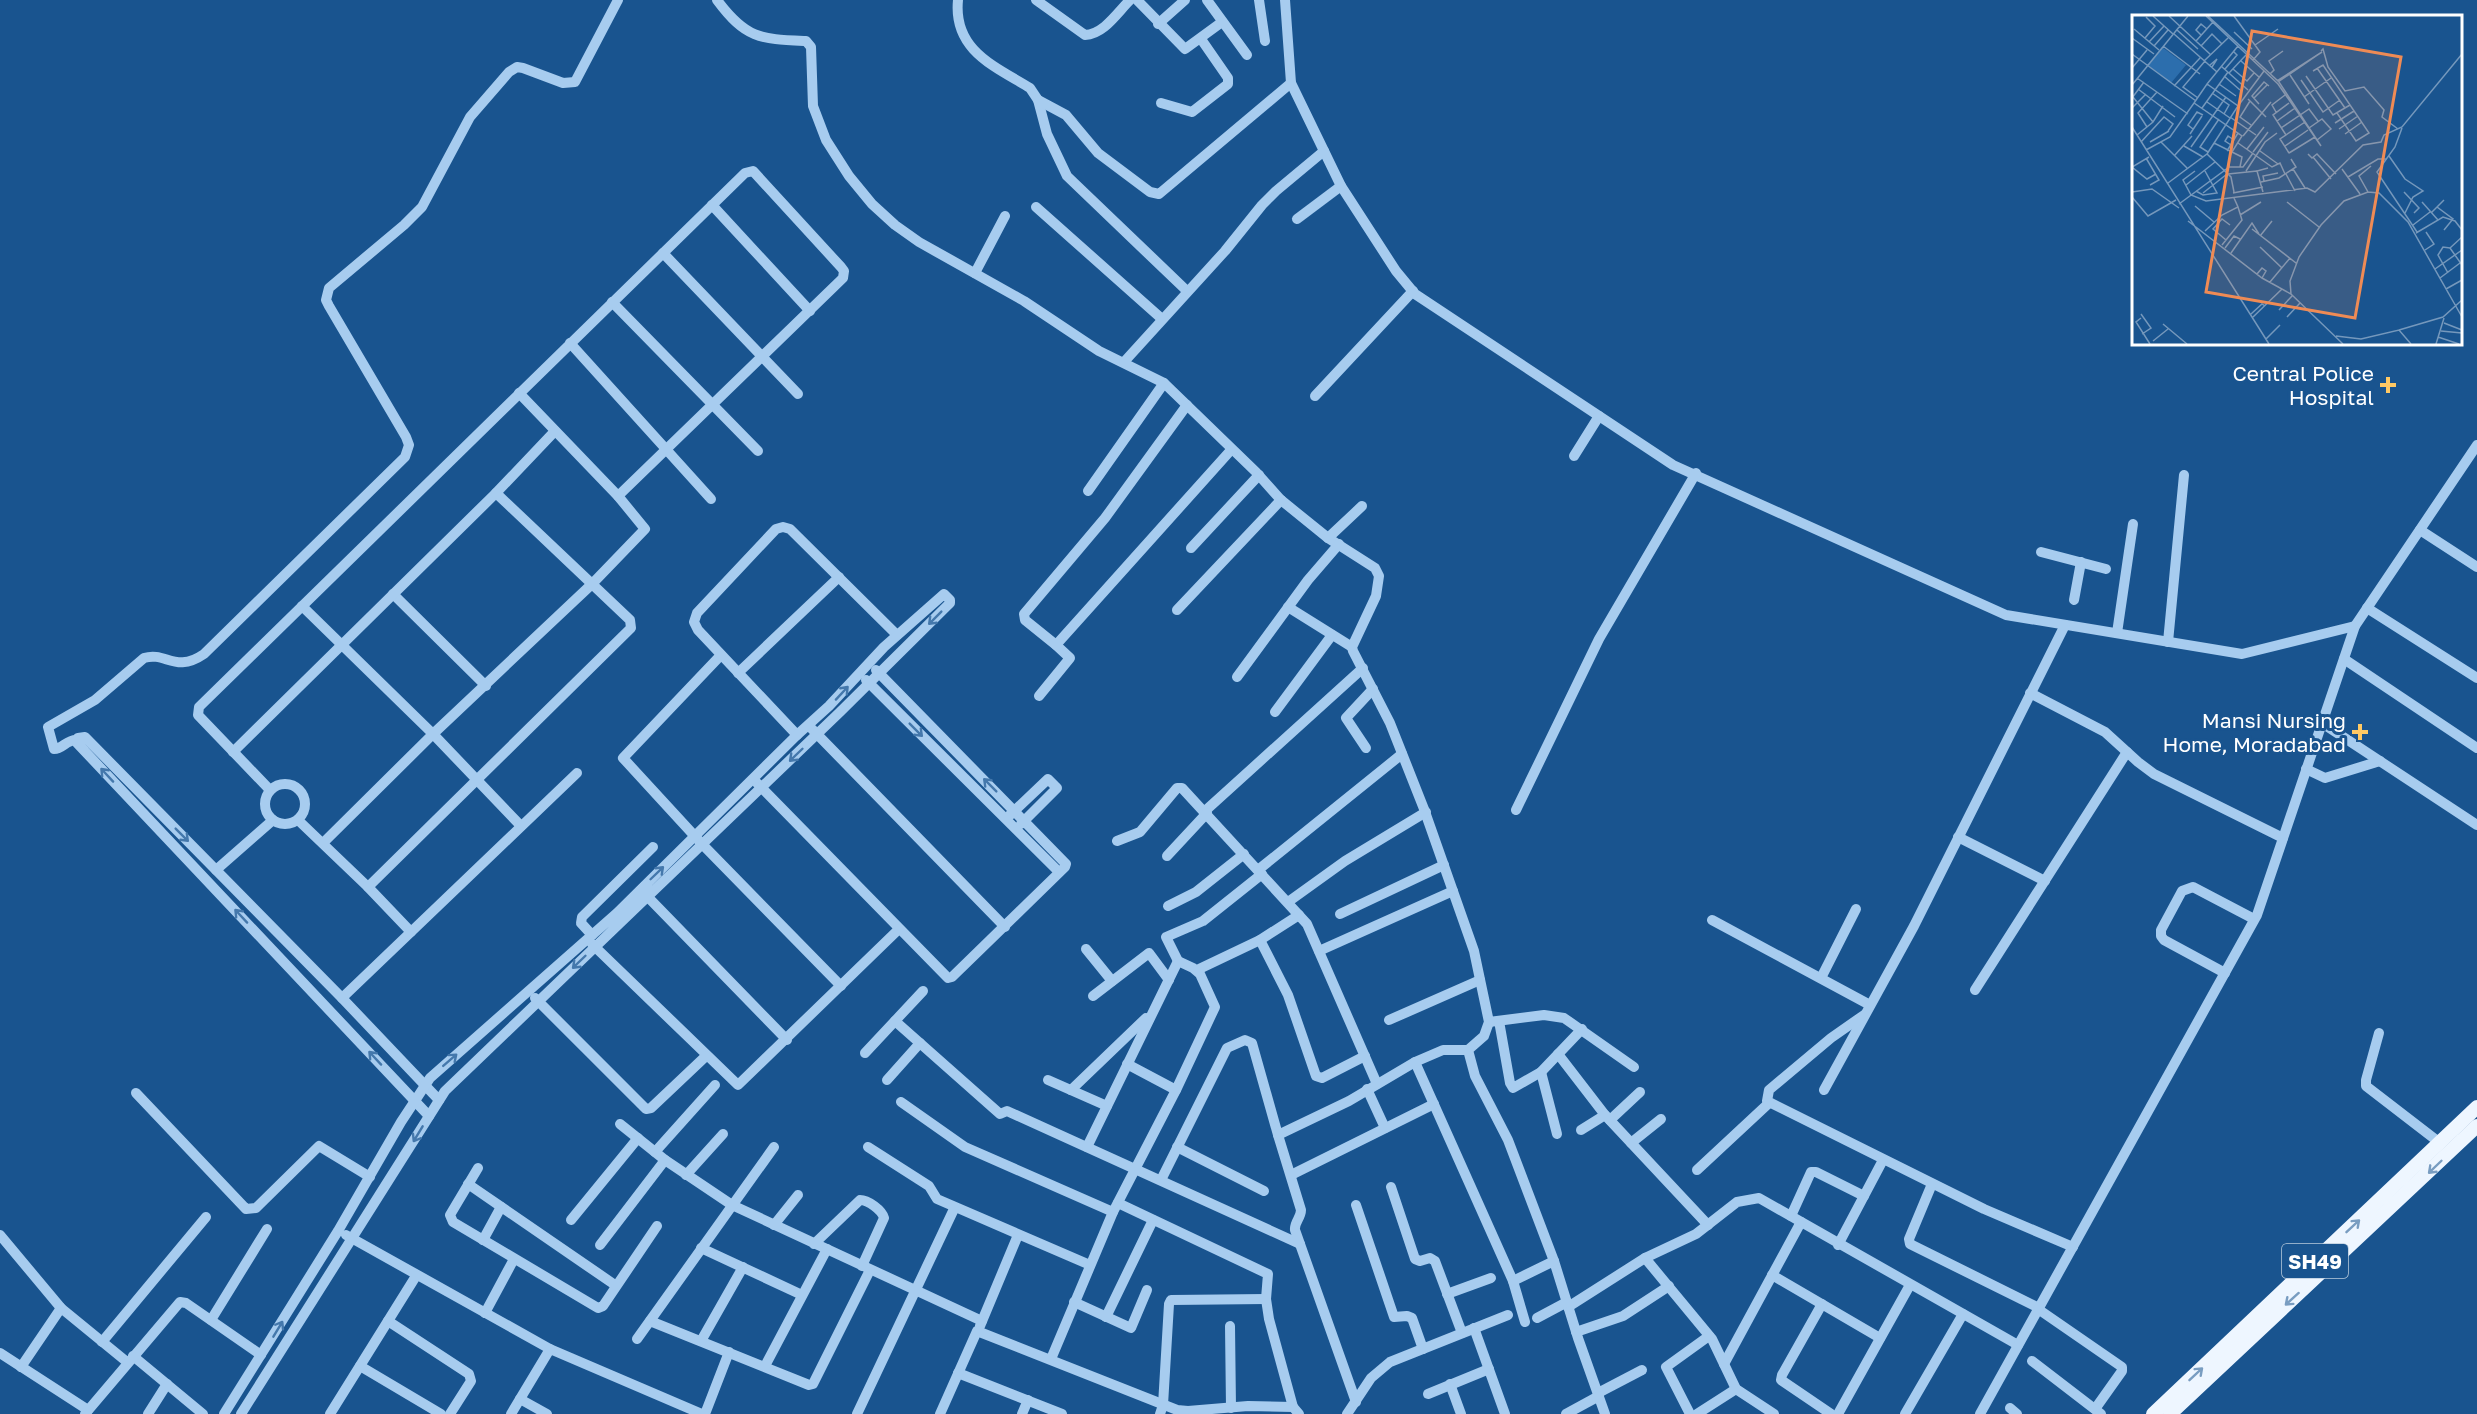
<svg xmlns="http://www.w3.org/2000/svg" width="2477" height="1414" font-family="'Golos Text',sans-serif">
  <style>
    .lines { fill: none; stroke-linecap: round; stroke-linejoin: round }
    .minor { stroke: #a7ccef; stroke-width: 10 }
    .major { stroke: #eef6ff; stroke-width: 14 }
    .oneway { stroke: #4478ac }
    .oneway2 { stroke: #799dc1 }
    .poi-dot { fill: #ffc964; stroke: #19548f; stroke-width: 2 }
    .labels { text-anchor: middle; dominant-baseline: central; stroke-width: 6; stroke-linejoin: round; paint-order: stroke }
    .shield { fill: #19548f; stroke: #baccdd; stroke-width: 1.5 }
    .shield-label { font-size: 20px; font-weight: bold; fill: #fff }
    .poi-label { font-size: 21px; fill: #fff; stroke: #19548f; text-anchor: end }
    .inset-road { fill: none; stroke: #7598bc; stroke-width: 1.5 }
    .view { fill: #ef8b55; fill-opacity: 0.15; stroke: #ef8b55; stroke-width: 3 }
    .inset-edge { fill: none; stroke: #fff; stroke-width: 3 }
  </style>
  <rect width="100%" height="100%" fill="#19548f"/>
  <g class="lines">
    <!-- minor -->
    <g class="minor">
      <path d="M 717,0 C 746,39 760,39 806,41 L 811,47 L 813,106 L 826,140 L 849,176 L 872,204 L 895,225 L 919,242 L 1024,301 L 1099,351 L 1164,383 L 1256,472 L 1281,500 L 1328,538 L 1375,568 L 1379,576 L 1376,596 L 1352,647 L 1353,651 L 1390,723 L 1424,809 L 1474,951 L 1489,1022 L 1484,1036 L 1468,1050 L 1475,1076 L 1508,1140 L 1554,1261 L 1578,1338 L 1605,1414"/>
      <path d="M 958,0 C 953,50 994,66 1030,88 L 1038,100 L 1047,134 L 1067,176 L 1187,291"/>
      <path d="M 1036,0 L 1085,35 C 1104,34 1117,13 1130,0"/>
      <path d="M 1137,0 L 1185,49 L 1222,22"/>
      <path d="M 1207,0 L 1247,55"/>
      <path d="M 1259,0 L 1265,41"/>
      <path d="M 1285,0 L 1291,83 L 1341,186 L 1396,271 L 1415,294 L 1673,465 L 2006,615 L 2242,654 L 2355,626"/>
      <path d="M 1158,24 L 1185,0"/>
      <path d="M 1038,100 L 1066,115 L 1098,153 L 1150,192 L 1159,194 L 1291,83"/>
      <path d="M 1161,103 L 1192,112 L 1228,84 L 1228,78 L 1201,39"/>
      <path d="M 712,205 L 810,311"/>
      <path d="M 1036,207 L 1162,319"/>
      <path d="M 1297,219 L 1341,186"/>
      <path d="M 663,253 L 798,394"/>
      <path d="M 975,273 L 1005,216"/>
      <path d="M 612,302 L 758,451"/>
      <path d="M 570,343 L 711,499"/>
      <path d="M 1124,362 L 1225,251 L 1262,205 L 1276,191 L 1324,151"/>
      <path d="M 1315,396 L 1413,291"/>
      <path d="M 1574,456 L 1599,416"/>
      <path d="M 1088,491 L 1164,383"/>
      <path d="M 2420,530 L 2477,567"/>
      <path d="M 1328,538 L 1362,506"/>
      <path d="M 1191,548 L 1259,475"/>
      <path d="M 2041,552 L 2106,569"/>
      <path d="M 393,594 L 486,686"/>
      <path d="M 2074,600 L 2081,562"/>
      <path d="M 302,606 L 433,734 L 521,826"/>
      <path d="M 1288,607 L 1352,647"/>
      <path d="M 2367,608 L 2477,678"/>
      <path d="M 1177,610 L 1281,500"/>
      <path d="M 2117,633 L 2133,524"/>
      <path d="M 2168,642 L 2184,475"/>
      <path d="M 1056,645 L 1231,450"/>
      <path d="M 721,655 L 623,758 L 702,844 L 841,986"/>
      <path d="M 2344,659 L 2477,748"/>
      <path d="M 738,673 L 839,577"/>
      <path d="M 1237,677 L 1308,580 L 1339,544"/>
      <path d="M 866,680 L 1059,872"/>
      <path d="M 2030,693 L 2105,732 L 2138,762 L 2154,774 L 2283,838"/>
      <path d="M 1039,696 L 1070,658 L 1056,645 L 1025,620 L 1024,614 L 1105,518 L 1187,405"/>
      <path d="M 1275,712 L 1332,635"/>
      <path d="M 2322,723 L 2477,825"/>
      <path d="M 812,729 L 1005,927"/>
      <path d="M 797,735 L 698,630 L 694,622 L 697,613 L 776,529 L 783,527 L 790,529 L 897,635"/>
      <path d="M 76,740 C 66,740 63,749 54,749 L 48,727 L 95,700 L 144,658 C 166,651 175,674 204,654 L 405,457 L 409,445 L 406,437 L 329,306 L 326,300 L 329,288 L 404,225 L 422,207 L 470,117 L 509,72 L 517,67 L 523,68 L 563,83 L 575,82 L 618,0"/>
      <path d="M 1366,748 L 1346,718 L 1373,689"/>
      <path d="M 233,752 L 496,493 L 555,431"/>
      <path d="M 2306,769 L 2325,778 L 2380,761"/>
      <path d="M 757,783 L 948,978 L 952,977 L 1065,867 L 1066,864 L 876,670"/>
      <circle cx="285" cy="804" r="20"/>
      <path d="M 270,790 L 198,715 L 199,707 L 745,173 L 753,171 L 841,267 L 844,271 L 843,278 L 618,496"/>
      <path d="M 1516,810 L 1599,639 L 1696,473"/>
      <path d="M 1205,811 L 1363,668"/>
      <path d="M 1010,815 L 1048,779 L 1057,788 L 1021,824"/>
      <path d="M 298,820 L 368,887 L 411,932"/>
      <path d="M 1958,837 L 2045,881"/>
      <path d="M 1117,841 L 1140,832 L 1177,788 L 1182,788 L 1307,924 L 1377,1084"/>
      <path d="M 323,843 L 433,734 L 592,584 L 645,529 L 618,496 L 519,393"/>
      <path d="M 1167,856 L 1207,813"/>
      <path d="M 216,870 L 273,820"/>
      <path d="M 1258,870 L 1402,754"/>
      <path d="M 368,887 L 631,628 L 630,620 L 496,493"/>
      <path d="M 643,892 L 787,1040"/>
      <path d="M 1288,902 L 1345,861 L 1426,812"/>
      <path d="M 1168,906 L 1196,892 L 1244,854"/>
      <path d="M 1340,914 L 1444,865"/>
      <path d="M 1712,920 L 1870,1005"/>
      <path d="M 592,935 L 581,923 L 582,917 L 653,847"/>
      <path d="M 1260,940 L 1288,995 L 1316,1076 L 1322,1078 L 1365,1056"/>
      <path d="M 592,944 L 738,1085 L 899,929"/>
      <path d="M 1086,949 L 1112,981"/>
      <path d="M 1319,951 L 1453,891"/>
      <path d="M 1197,970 L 1260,940 L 1299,915"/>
      <path d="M 2225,973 L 2164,940 L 2161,936 L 2161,930 L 2182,891 L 2193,887 L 2254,919"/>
      <path d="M 1821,978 L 1856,909"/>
      <path d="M 1975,990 L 2127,752"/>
      <path d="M 1093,996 L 1149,953 L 1169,980"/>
      <path d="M 342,998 L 577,773"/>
      <path d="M 535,998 L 646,1109 L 651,1108 L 706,1056"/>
      <path d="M 1864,1015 L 1831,1038 L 1769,1090 L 1767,1101 L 1984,1209 L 2073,1247"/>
      <path d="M 1389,1020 L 1480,980"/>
      <path d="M 895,1021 L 1000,1114 L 1007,1111 L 1300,1244"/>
      <path d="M 1499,1021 L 1510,1083 L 1513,1088 L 1541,1072 L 1582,1029"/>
      <path d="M 1489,1022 L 1544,1015 L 1564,1018 L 1634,1067"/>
      <path d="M 2379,1033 L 2366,1080 L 2366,1086 L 2440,1143"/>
      <path d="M 865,1053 L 923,991"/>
      <path d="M 1558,1054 L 1605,1115 L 1708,1225"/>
      <path d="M 1415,1062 L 1513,1281 L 1525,1322"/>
      <path d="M 1127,1064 L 1176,1090"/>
      <path d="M 1541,1072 L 1557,1134"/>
      <path d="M 887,1080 L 920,1043"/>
      <path d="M 1048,1080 L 1107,1106"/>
      <path d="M 1367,1089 L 1385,1128"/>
      <path d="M 1071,1090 L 1146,1018"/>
      <path d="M 1824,1090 L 1914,926 L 2065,625"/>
      <path d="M 136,1093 L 246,1209 L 256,1208 L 319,1146 L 370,1177"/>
      <path d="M 901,1102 L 965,1147 L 1113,1212"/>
      <path d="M 429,1116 L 77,743 L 78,738 L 85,737 L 342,998 L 439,1100"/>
      <path d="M 1610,1120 L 1640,1092"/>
      <path d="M 620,1124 L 665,1160 L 732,1205 L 982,1321"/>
      <path d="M 1581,1130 L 1605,1115"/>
      <path d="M 1278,1135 L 1301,1210 C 1301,1218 1294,1222 1295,1230 L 1356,1402"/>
      <path d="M 1631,1143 L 1661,1119"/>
      <path d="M 868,1147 L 929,1186 L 937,1199 L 1090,1265"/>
      <path d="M 1087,1147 L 1178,961"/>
      <path d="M 1177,1147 L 1264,1191"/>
      <path d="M 655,1152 L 715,1085"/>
      <path d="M 478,1168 L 450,1215 L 453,1222 L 598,1308 L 603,1306 L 657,1226"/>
      <path d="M 1697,1170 L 1769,1103"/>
      <path d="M 686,1175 L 723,1134"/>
      <path d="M 1291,1175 L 1434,1104"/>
      <path d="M 1161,1180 L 1227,1048 L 1245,1040 L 1252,1043 L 1278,1135 L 1349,1101 L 1415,1062 L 1443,1050 L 1468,1050"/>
      <path d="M 468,1184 L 615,1285"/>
      <path d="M 1932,1184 L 1909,1239 L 1910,1244 L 2039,1308"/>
      <path d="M 1391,1187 L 1415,1259 L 1420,1261 L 1430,1258 L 1435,1261 L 1462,1333"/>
      <path d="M 1118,1203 L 1268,1274 L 1266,1299 L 1269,1319 L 1293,1407"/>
      <path d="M 1356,1205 L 1394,1317 L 1407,1316 L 1412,1318 L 1423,1349"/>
      <path d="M 1791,1216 L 1811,1172 L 1816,1172 L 1864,1196"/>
      <path d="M 571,1220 L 638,1138"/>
      <path d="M 774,1225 L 798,1195"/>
      <path d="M 0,1235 L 61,1308 L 127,1362"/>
      <path d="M 346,1235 L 550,1349 L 702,1414"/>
      <path d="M 483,1240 L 501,1207"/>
      <path d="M 814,1244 L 860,1200 C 868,1200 882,1210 884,1218 L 862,1266"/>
      <path d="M 600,1245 L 665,1160"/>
      <path d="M 1838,1245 L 1883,1160"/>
      <path d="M 701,1248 L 802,1295"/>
      <path d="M 1645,1258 L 1696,1234 L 1737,1202 L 1759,1198 L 2018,1345"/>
      <path d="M 1772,1275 L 1880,1338"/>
      <path d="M 1513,1281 L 1554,1261"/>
      <path d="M 1447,1294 L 1491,1278"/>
      <path d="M 1074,1302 L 1131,1328 L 1147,1290"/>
      <path d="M 1822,1304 L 1782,1375 L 1781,1380 L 1831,1414"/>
      <path d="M 1568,1307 L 1645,1258 L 1712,1339 L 1736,1389 L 1774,1414"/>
      <path d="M 2038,1309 L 2122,1367 L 2122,1371 L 2095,1409"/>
      <path d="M 485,1313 L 514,1259"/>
      <path d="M 1106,1317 L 1153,1220"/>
      <path d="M 1537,1318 L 1567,1302"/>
      <path d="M 211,1320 L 267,1229"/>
      <path d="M 388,1321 L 469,1374 L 471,1381 L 450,1414"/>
      <path d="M 650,1321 L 809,1385 L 813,1384 L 870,1270"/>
      <path d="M 980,1326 L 1018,1235"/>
      <path d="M 1230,1326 L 1231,1408"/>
      <path d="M 1474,1328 L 1505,1414"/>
      <path d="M 1576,1332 L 1623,1316 L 1669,1286"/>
      <path d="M 637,1339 L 774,1147"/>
      <path d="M 701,1341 L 743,1267"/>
      <path d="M 102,1342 L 206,1217"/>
      <path d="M 0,1353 L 88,1410"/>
      <path d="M 133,1356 L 203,1414"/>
      <path d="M 1051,1359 L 1113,1212 L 1176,1090 L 1215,1007 L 1200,974 L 1193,968 L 1178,961 L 1166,937 L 1203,921 L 1262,874"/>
      <path d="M 2032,1361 L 2101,1414"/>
      <path d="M 1724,1364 L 1801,1222"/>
      <path d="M 360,1366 L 441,1414"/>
      <path d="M 765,1366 L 827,1249"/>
      <path d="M 21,1367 L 61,1308"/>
      <path d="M 958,1373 L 1062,1414"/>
      <path d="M 1450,1384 L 1461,1414"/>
      <path d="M 1598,1393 L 1642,1370"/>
      <path d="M 1428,1394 L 1489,1369"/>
      <path d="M 520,1399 L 547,1414"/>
      <path d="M 2010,1408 L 2017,1414"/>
      <path d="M 85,1414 L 180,1302 L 186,1303 L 261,1355"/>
      <path d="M 148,1414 L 167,1384"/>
      <path d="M 224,1414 L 338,1231 L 401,1122 L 430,1078 L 617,913 L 797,735 L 829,706 L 884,647 L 944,594 L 950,600 L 950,603 L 840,712 L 445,1091 L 241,1414"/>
      <path d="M 330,1414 L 416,1276"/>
      <path d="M 511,1414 L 550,1349"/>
      <path d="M 705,1414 L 729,1352"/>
      <path d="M 857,1414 L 954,1209"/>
      <path d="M 940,1414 L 977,1331 L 1177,1410 L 1188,1411 L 1248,1406 L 1293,1407 L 1299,1414"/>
      <path d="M 1022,1414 L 1028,1400"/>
      <path d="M 1160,1414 L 1163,1405 L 1169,1304 L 1171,1300 L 1266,1299"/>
      <path d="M 1347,1414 L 1371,1378 L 1390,1362 L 1508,1315"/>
      <path d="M 1566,1414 L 1599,1396"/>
      <path d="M 1690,1414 L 1666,1367 L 1709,1336"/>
      <path d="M 1697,1414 L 1736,1389"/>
      <path d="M 1838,1414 L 1910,1285"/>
      <path d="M 1905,1414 L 1963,1314"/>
      <path d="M 1980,1414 L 2257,915 L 2355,626 L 2477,445"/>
    </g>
    <!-- major -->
    <g class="major">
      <path d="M 2153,1414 L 2477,1107"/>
      <path d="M 2170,1414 L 2477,1126"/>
    </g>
  </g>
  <!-- one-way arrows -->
  <defs><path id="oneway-shaft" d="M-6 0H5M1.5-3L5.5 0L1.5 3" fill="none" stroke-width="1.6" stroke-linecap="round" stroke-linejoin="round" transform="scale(1.5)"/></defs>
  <g class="oneway">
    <use href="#oneway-shaft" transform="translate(935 618) rotate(135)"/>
    <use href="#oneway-shaft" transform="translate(842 693) rotate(-47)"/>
    <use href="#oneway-shaft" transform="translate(916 730) rotate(45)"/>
    <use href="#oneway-shaft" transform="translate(796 755) rotate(136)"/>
    <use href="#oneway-shaft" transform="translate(107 775) rotate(-133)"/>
    <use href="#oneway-shaft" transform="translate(990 785) rotate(-135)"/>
    <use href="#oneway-shaft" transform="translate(182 835) rotate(45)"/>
    <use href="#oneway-shaft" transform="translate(657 873) rotate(-44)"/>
    <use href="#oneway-shaft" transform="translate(241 916) rotate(-133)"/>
    <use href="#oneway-shaft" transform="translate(579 962) rotate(136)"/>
    <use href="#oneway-shaft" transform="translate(375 1058) rotate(-133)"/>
    <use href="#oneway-shaft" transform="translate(450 1060) rotate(-41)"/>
    <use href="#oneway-shaft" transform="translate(418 1134) rotate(121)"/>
    <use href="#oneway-shaft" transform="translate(278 1329) rotate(-59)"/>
  </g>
  <g class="oneway2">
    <use href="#oneway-shaft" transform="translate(2435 1167) rotate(136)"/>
    <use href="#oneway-shaft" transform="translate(2353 1226) rotate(-43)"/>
    <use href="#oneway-shaft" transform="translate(2292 1299) rotate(138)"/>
    <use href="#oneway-shaft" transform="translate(2196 1374) rotate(-43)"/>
  </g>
  <!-- markers -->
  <g class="poi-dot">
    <path d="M2385 376h6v6h6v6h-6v6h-6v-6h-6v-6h6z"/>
    <path d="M2357 723h6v6h6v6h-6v6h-6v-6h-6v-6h6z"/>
  </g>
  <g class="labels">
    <!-- shield labels -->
    <rect class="shield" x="2282" y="1244" width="66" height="34" rx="4.5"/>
    <g class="shield-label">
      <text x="2315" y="1261">SH49</text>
    </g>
    <!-- poi labels -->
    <g class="poi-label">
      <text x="2374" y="373">Central Police<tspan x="2374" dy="24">Hospital</tspan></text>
      <text x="2346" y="720">Mansi Nursing<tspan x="2346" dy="24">Home, Moradabad</tspan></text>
    </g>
  </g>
  <!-- overview -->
  <g transform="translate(2132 15)">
    <rect width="330" height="330" fill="#19548f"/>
    <path d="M 30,32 L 54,50 L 39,68 L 15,50 Z" fill="#2c6ead"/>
    <path class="inset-road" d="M 21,1 L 41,19M 37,1 L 79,40M 74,1 L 146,69 L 189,131 L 147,67 L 76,1M 102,1 L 128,37 L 121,45M 2,14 L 27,35M 45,15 L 66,34M 102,17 L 120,34M 42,19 L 85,57M 69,20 L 64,15 L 69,9 L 75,14M 0,23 L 22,39M 13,23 L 23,11 L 14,2M 64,26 L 81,7M 17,27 L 32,11M 123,30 L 146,14M 22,31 L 36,15M 31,31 L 68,59M 69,31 L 80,19 L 90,29M 189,36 L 191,34 L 196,52 L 213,76 L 232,72 L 252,95 L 250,102 L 266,114M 0,39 L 64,86M 72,46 L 96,23M 109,46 L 127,62M 78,50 L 85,44 L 80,52M 89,51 L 116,75M 0,53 L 15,35M 185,53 L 213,93M 93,54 L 105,40 L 101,36M 101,54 L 115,66 L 122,58M 181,56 L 191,50 L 237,118 L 224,126 L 205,98M 97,58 L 114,40M 138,59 L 142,55 L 137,46 L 151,36M 158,60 L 177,89M 92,61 L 108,75M 174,61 L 201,100 L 218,90M 5,63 L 56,99M 169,65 L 191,97 L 208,85M 145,66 L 190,37 L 146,67M 75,69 L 106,31M 87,69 L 104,81M 0,70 L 56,1M 42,71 L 68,43M 6,74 L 43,102M 80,78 L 97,90 L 92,99M 1,82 L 21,107M 172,82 L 199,63M 0,83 L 12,67M 66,83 L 51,72 L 73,46M 122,83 L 135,70M 116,84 L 134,102M 118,86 L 108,102 L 119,110M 75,87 L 98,103M 62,88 L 75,69 L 106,91 L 75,139M 127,89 L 120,81 L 132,67 L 137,71M 106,91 L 132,56M 0,93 L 14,79M 70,93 L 96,57M 144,97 L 140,90 L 153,80M 98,102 L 124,120M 145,106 L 163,93M 203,108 L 222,96M 0,112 L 137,329M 15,112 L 6,98 L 25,77M 149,113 L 177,94 L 186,106M 177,113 L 190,104 L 199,114 L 185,125M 270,113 L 263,132 L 245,157 L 285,217M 61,114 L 56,110 L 65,97 L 71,100M 207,114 L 226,101M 58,119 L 70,101M 213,119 L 230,107M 5,120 L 21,107 L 31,91M 154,120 L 141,100 L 157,88M 111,121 L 139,87M 9,127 L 32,102 L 41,109 L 36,116M 18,127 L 37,116M 29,127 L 55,153M 82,128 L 110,142 L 108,152M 106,128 L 140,152 L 148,148 L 153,159M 99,130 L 93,126 L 96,121 L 102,125M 52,131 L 71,142M 153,131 L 176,115M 59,132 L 94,82M 115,134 L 132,112M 14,135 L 38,122 L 62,88 L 110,121 L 98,140 L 97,152 L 47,189M 95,136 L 106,118M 128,136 L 146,149M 76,137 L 68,132 L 87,104M 121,137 L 136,117M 157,138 L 148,124 L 173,107M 157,138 L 183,122M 176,139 L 180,143 L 185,139 L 204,159M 42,141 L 60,121M 257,141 L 273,164 L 291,176 L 281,182 L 273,198M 17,142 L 0,152 L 15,164 L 24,159M 181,142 L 199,164M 14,143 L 27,165 L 18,170M 97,152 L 111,152 L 121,138M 161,154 L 173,173M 210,154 L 228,179M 63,156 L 51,165 L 59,180 L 74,186 L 175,173 L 183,177 L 231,130 L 249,127 L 252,120 L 270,112 L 330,39M 114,156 L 133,127 L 145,118M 96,159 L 125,156M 154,159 L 163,176M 216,162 L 246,144 L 255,144M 132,166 L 131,161 L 146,158M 129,167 L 147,163 L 164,152 L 159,144M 36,168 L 75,139 L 99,162 L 102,177M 54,170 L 83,147M 64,176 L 71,180 L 85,178 L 73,156M 0,177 L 20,174 L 47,193M 131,177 L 125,156 L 136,153M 236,177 L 227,161 L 239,151M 272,177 L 287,193 L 282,198M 71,178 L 95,159M 101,178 L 131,172M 0,182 L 16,201 L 44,185M 155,187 L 187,212M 290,187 L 306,205M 63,191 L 82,207M 305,192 L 321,204 L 312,215M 299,198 L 312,185M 108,200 L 129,187M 56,206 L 130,263 L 159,279 L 211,329M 281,210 L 298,197M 120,214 L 164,248M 73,216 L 90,200 L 106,192 L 102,183M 284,218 L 311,202 L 323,206 L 330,215M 128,221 L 140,206M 330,222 L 318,233 L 330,250M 94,225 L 81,214 L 90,204 L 98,210M 90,230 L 110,205 L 106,192M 128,232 L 150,253M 93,233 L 102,221 L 108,224M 293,235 L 302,229 L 294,217M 99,238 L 120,208 L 127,219M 303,254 L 330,235M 316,258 L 306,240 L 311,232 L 318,233M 125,259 L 130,253 L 134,256 L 130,263M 308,263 L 328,248M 138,267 L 158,243M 314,274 L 330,265M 159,279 L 158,266 L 167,242 L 189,210 L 212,186 L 236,177 L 247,178 L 276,207 L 330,302M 147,295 L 160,281M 9,299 L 19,313 L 10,319M 119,299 L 130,289 L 133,291M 121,302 L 150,274M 155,302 L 168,288M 9,303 L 4,307 L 18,329M 312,308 L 330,315M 31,309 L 55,329M 267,315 L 311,302 L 330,285M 309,316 L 330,318M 204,321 L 229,324 L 267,315 L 279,329M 306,322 L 327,329M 134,324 L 148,310M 21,326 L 36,314M 304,329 L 312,303"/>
    <path class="view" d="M 120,16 L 269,42 L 223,303 L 74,277 Z"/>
    <rect width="330" height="330" class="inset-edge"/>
  </g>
</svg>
